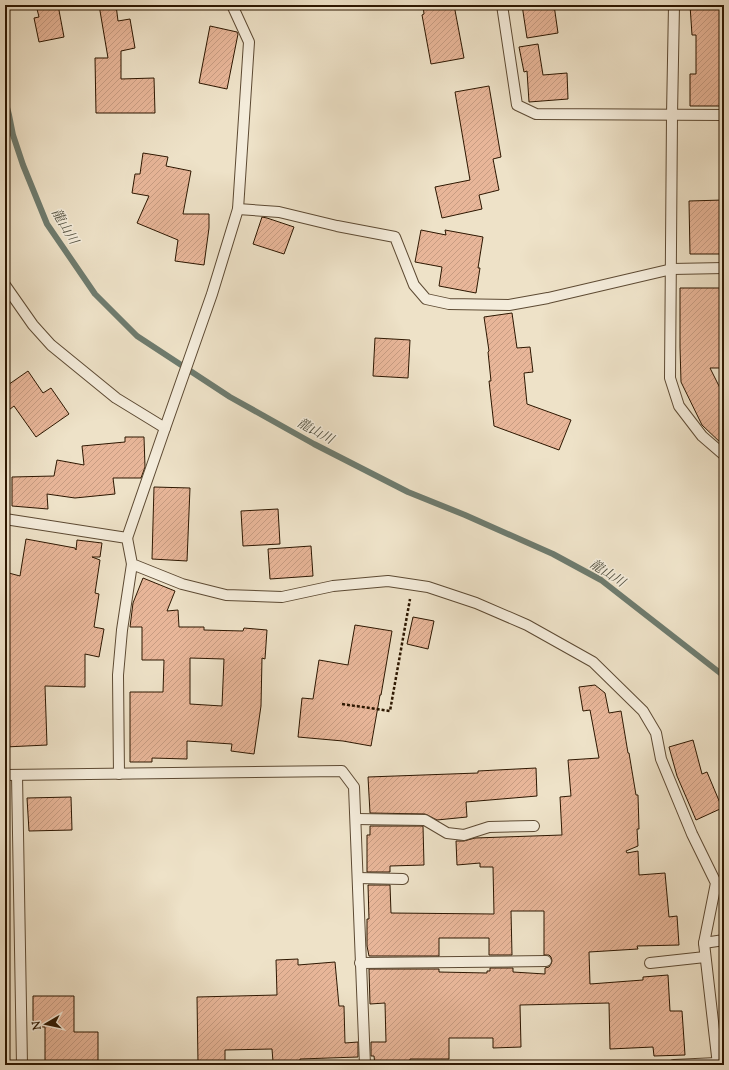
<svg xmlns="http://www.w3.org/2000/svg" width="729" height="1070" font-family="'Sorts Mill Goudy','Noto Serif JP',serif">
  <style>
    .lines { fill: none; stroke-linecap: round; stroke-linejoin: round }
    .stream { stroke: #6e7b6e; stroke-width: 6 }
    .building { fill: url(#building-hatch); stroke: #2d1701; fill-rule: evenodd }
    .lane-casing { stroke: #5d4a33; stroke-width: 12 }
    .path { stroke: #2d1701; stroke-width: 2.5; stroke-dasharray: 3 2; stroke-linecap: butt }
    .lane { stroke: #f4ecdb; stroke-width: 10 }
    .labels { text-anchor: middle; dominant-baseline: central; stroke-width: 3; stroke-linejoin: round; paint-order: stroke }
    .water-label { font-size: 13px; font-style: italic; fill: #535140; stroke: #f4ecdb }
  </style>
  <defs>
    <pattern id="building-hatch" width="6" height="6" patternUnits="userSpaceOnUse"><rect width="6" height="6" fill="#e8b699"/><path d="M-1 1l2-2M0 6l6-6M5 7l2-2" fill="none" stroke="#c79c82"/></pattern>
  </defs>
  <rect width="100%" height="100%" fill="#eee2c8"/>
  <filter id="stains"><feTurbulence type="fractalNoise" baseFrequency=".005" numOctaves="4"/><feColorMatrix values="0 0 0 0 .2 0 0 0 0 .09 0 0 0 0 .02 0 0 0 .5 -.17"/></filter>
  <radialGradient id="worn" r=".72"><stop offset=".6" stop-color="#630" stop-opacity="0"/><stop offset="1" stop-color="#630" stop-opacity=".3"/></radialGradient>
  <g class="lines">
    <!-- stream -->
    <path class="stream" d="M 5,100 L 9,115 L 13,135 L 23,165 L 47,224 L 95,294 L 137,336 L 230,397 L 314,444 L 408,492 L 465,515 L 553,554 L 601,580 L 724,676"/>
  </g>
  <!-- building -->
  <g class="building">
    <path d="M 36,5 L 58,5 L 64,37 L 39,42 L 34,18 L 39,17 Z"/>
    <path d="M 99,5 L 116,5 L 118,21 L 130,19 L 135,48 L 121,51 L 121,79 L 154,78 L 155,113 L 96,113 L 95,58 L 108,58 Z"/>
    <path d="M 423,5 L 454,5 L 464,58 L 431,64 L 422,15 L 424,14 Z"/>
    <path d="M 522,5 L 554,5 L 558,33 L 527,38 Z"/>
    <path d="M 690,5 L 724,5 L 724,106 L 690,106 L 690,74 L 696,74 L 696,35 L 692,35 Z"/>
    <path d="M 210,26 L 237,32 L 238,34 L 227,89 L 199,83 Z"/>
    <path d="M 538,44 L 543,75 L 567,73 L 568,99 L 529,102 L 527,71 L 524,72 L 519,47 Z"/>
    <path d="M 489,86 L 501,157 L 493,159 L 499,190 L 479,195 L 482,209 L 442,218 L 435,187 L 470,180 L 455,92 Z"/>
    <path d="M 143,153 L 168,157 L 166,166 L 191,171 L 183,214 L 209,214 L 209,228 L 204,265 L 175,261 L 178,240 L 137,223 L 149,196 L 132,193 L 135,174 L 140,174 Z"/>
    <path d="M 723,200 L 724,254 L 690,254 L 689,201 Z"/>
    <path d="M 262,217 L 267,218 L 294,227 L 284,254 L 253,244 Z"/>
    <path d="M 421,230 L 446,235 L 445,230 L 483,237 L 478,268 L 480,268 L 476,293 L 439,286 L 442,267 L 415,262 Z"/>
    <path d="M 680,288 L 724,288 L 724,331 L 720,331 L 722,368 L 710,368 L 724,396 L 724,446 L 702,425 L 681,382 L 680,347 Z"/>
    <path d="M 512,313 L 517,348 L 530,347 L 533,372 L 524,373 L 527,404 L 571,420 L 559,450 L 494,426 L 489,381 L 491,381 L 488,352 L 489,351 L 484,317 Z"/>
    <path d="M 375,338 L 410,340 L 408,378 L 373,376 Z"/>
    <path d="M 28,371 L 43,393 L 51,388 L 69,414 L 36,437 L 14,406 L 5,413 L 5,387 Z"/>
    <path d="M 125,437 L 144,437 L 145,467 L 141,478 L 113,478 L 115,494 L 75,498 L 47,494 L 48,509 L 12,506 L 12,477 L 54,476 L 57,460 L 84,465 L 82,446 L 125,442 Z"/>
    <path d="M 154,487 L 190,488 L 187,561 L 152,559 Z"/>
    <path d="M 278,509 L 280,544 L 243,546 L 241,511 Z"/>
    <path d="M 26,539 L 75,548 L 76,550 L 77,540 L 102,543 L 100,557 L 92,557 L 100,560 L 95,593 L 99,594 L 94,627 L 104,629 L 99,657 L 85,654 L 85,687 L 45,686 L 47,745 L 5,747 L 5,572 L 20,576 Z"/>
    <path d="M 311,546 L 313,576 L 270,579 L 268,549 Z"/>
    <path d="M 143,578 L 175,591 L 167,611 L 178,610 L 179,627 L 204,627 L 204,630 L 243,631 L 244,628 L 267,630 L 265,659 L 262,658 L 261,706 L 254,754 L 231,751 L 232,744 L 187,741 L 187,759 L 152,758 L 152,762 L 130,762 L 130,692 L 163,692 L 164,660 L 142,660 L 142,627 L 130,627 L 133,603 ZM 190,658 L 224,659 L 222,706 L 190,704 Z"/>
    <path d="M 413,617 L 434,621 L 428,649 L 407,644 Z"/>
    <path d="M 355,625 L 392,631 L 381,695 L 380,695 L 371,746 L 343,741 L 298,737 L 302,698 L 313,699 L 319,660 L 348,665 Z"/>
    <path d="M 595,685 L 605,693 L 609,713 L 621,711 L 628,753 L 629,753 L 636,795 L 638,795 L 639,829 L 637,829 L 638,846 L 626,851 L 627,853 L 638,851 L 639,875 L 665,873 L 669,917 L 677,916 L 679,945 L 637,946 L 638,949 L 589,952 L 590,984 L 643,980 L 643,977 L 668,975 L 670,1011 L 682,1011 L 685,1055 L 654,1056 L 653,1047 L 610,1049 L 609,1003 L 520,1005 L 521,1047 L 493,1048 L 493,1038 L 449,1038 L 449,1059 L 410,1059 L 410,1064 L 375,1065 L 374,1056 L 371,1056 L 371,1042 L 386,1042 L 385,1003 L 370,1004 L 369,969 L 439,969 L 439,972 L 487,973 L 487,971 L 490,971 L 490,968 L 513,968 L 513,972 L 545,974 L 545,968 L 549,967 L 551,964 L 552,961 L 551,957 L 549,955 L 544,955 L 544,911 L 511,911 L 512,955 L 489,955 L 489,938 L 439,938 L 439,956 L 369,956 L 367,946 L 367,919 L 369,919 L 368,885 L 390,885 L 391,913 L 494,914 L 493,867 L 480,867 L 480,863 L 457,865 L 456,841 L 464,841 L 475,838 L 562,835 L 560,797 L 571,796 L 568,760 L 599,758 L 590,710 L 583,711 L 579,687 Z"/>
    <path d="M 693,740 L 702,774 L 707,772 L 720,803 L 720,809 L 696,820 L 677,776 L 669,747 Z"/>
    <path d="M 536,768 L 537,796 L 466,802 L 467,817 L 437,820 L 425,814 L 370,813 L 368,777 L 478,773 L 478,771 Z"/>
    <path d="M 71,797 L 72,830 L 29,831 L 27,798 Z"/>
    <path d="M 370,826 L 423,826 L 424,865 L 390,866 L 390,872 L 367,872 L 367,835 L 370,835 Z"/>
    <path d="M 298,959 L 298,965 L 335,962 L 339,1006 L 344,1006 L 345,1043 L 358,1042 L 358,1057 L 300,1059 L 300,1061 L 273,1062 L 272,1049 L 225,1050 L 225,1063 L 198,1063 L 197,997 L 277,995 L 276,960 Z"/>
    <path d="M 33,996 L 74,996 L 74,1032 L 98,1032 L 98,1064 L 45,1063 L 45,1027 L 33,1027 Z"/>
  </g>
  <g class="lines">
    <defs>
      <g id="lane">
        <path d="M 502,5 L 517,105 L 536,114 L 724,115"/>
        <path d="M 674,5 L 672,115 L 670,378 L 679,406 L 702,436 L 724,455"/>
        <path d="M 238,209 L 279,212 L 337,226 L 395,237 L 414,285 L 426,299 L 449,304 L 509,305 L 548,298 L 672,269 L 724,268"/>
        <path d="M 5,285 L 33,325 L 51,345 L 116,398 L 165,428 L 127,538"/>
        <path d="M 165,428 L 212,294 L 238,209 L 249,42 L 232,5"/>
        <path d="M 5,519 L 127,538 L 132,564 L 182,584 L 226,595 L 282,597 L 333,586 L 388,581 L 428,587 L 476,603 L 527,625 L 593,662 L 643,711 L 656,733 L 661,759 L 692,834 L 716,883 L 704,943 L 718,1065"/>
        <path d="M 119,774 L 118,675 L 122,630 L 132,564"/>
        <path d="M 5,775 L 342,771 L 354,787 L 365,1065"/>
        <path d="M 17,775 L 22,1065"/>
        <path d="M 356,819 L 425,820 L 447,833 L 464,835 L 489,827 L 534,826"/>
        <path d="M 358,878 L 403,879"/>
        <path d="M 704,943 L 724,940"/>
        <path d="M 360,963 L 546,961"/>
        <path d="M 650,963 L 705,957"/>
        <path d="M 674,1065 L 717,1063"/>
      </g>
    </defs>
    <!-- lane casing -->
    <use href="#lane" class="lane-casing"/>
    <!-- path -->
    <path class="path" d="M 342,704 L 390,711 L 410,599"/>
    <!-- lane -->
    <use href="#lane" class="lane"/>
  </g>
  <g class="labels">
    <!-- water labels -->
    <g class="water-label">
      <text transform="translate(64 227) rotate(59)">龍山川</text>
      <text transform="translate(315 432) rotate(29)">龍山川</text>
      <text transform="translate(607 574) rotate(33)">龍山川</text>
    </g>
  </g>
  <!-- margin -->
  <rect width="729" height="1070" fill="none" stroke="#eee2c8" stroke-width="20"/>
  <rect x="6" y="6" width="717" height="1058" fill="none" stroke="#2d1701" stroke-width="2"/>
  <rect x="10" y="10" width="709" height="1050" fill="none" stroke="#2d1701"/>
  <!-- north arrow -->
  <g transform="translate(46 1024) rotate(261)" stroke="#f4ecdb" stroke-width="3" paint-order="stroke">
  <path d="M0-3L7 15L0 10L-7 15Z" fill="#2d1701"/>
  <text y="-6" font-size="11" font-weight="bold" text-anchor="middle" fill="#2d1701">N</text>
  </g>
  <rect width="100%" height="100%" filter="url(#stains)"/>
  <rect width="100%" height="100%" fill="url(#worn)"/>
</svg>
